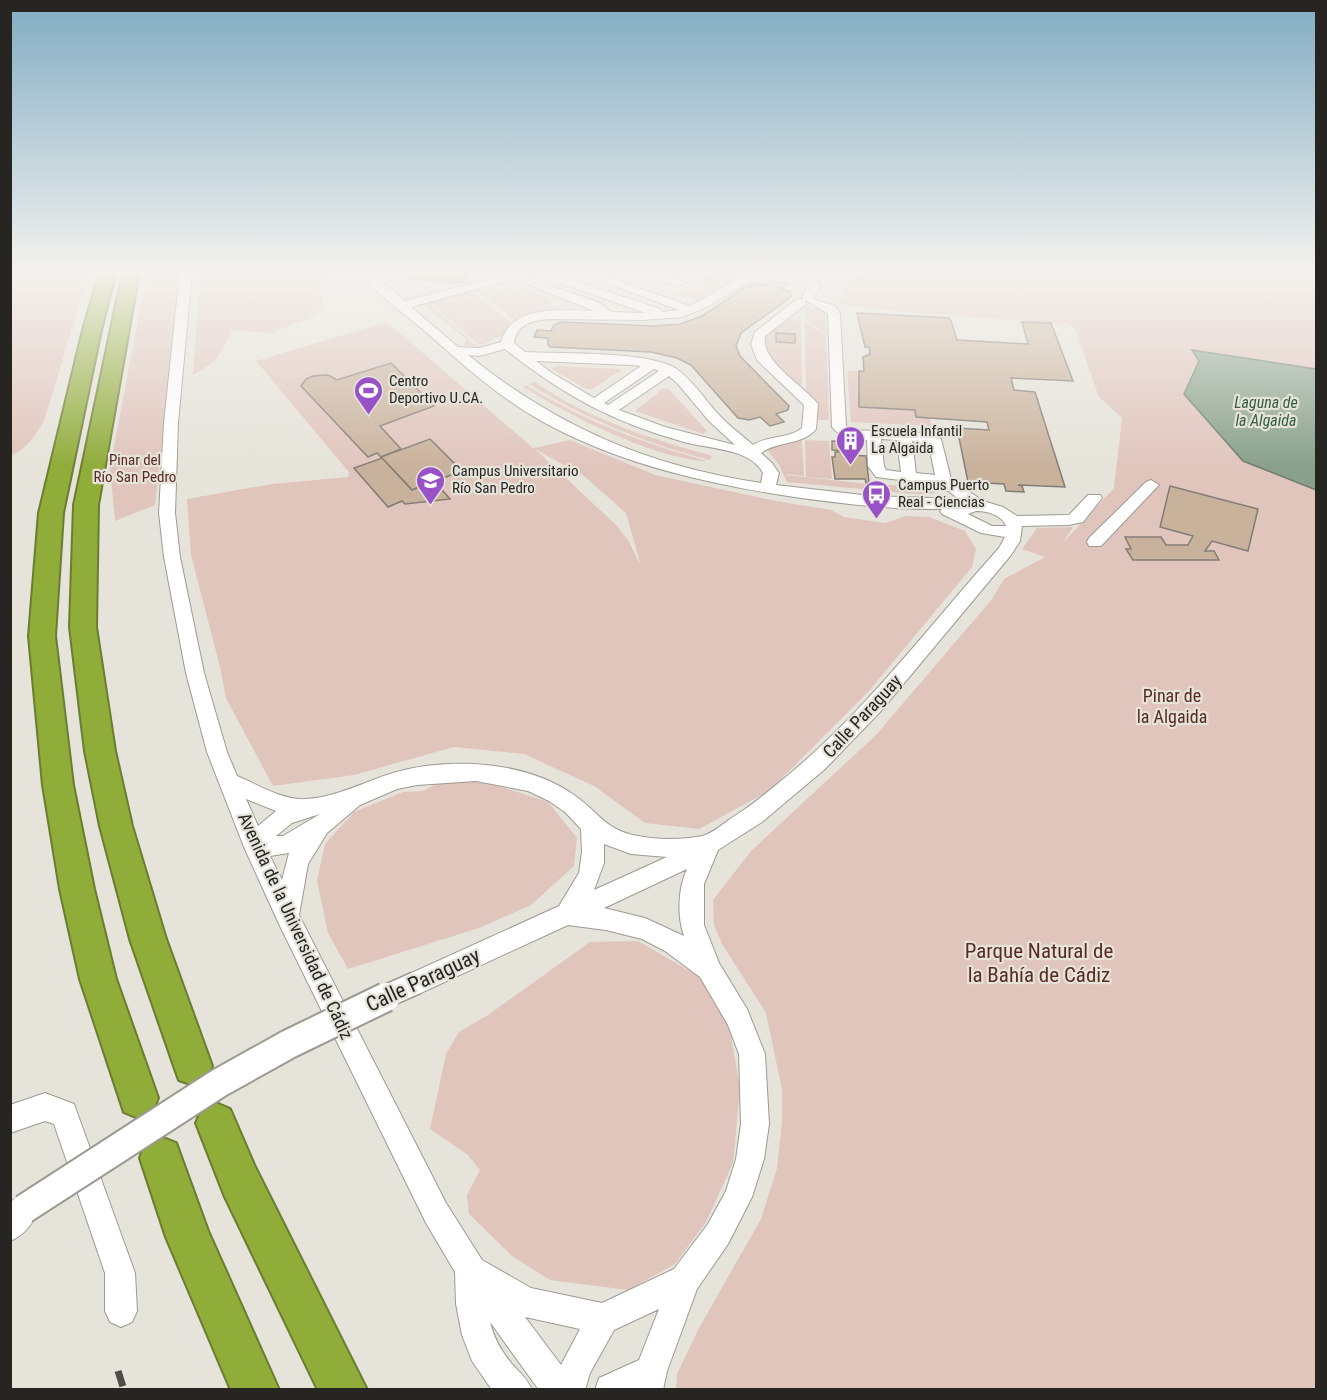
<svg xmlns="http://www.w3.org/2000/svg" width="1327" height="1400" font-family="'Roboto Condensed',sans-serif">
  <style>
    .green { fill: #e0c5bd; fill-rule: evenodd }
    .water { fill: #88a08c; stroke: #6b7b6c; stroke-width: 1.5 }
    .building { fill: #c9b29c; stroke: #837c76; stroke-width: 1.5 }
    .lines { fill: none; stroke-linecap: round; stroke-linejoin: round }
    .minor-casing { stroke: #9c9a92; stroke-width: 2 }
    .highway-casing { stroke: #6b7d31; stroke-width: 4 }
    .minor { fill: #fff; fill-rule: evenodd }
    .highway { fill: #90ac39; fill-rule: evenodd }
    .rail { stroke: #4e4d48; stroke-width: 7; stroke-dasharray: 16 16; stroke-linecap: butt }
    .minor-bridge-far1-casing { stroke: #9c9a92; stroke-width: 25; stroke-linecap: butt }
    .minor-bridge-casing { stroke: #9c9a92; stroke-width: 32; stroke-linecap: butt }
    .minor-bridge-far1 { stroke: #fff; stroke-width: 22 }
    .minor-bridge { stroke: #fff; stroke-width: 28 }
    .labels { text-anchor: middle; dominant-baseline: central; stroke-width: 4.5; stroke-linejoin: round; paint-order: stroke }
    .far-poi-label { font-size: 15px; fill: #262522; stroke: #e6e3da; text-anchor: start }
    .far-park-label { font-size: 15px; fill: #5a2c20; stroke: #e6e3da }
    .far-water-label { font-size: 16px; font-style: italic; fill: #345e3f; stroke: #e6e3da }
    .park-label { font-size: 18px; fill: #5a2c20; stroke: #e6e3da }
    .street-label { font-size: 18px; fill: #262522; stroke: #e6e3da }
    .near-park-label { font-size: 21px; fill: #5a2c20; stroke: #e6e3da }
    .near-street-label { font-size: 21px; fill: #262522; stroke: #e6e3da }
  </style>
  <rect width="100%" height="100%" fill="#e6e3da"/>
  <!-- green -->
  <g class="green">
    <path d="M 11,272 L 89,272 L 44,421 C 36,434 26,450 11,455 Z"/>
    <path d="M 147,272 L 181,272 L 155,505 L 115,521 L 110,468 Z"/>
    <path d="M 200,272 L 328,272 L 334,277 L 319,293 L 324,308 L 307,319 L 271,333 L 233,330 L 215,361 L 193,375 Z"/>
    <path d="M 713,272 L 748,272 L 702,301 L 673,294 L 680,293 Z"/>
    <path d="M 860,272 L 1316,272 L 1316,1389 L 676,1390 L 677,1374 L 699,1328 L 761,1219 L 777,1168 L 782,1122 L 782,1089 L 766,1013 L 722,944 L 714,925 L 713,900 L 751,851 L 876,735 L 992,599 L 1004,579 L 1045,557 L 1022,549 L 1037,528 L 1073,527 L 1062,544 L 1114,488 L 1122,418 L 1099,397 L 1075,329 L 1069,324 L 906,312 L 838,304 L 846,282 Z"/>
    <path d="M 517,287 L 552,299 L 550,305 L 560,310 L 515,321 L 480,293 L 495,288 L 499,291 Z"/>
    <path d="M 471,289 L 475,293 L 431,306 L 478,347 L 464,345 L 466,339 L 422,303 Z"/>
    <path d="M 475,294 L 511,323 L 503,335 L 480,346 L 434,306 Z"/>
    <path d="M 810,306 L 825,312 L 826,333 L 806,320 L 804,307 Z"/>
    <path d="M 783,318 L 801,321 L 802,389 L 764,354 L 761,338 Z"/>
    <path d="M 387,322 L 533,448 L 570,440 L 655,475 L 776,501 L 831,510 L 844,517 L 885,523 L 906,516 L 929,517 L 965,531 L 976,549 L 972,567 L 869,691 L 769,791 L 699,829 L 645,823 L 594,786 L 524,754 L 454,747 L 354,775 L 273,786 L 226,698 L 220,667 L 191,555 L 187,499 L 272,484 L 348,477 L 349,472 L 256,361 ZM 535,449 L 584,476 L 626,513 L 641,566 L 628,540 L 617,526 Z"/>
    <path d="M 805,322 L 826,335 L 829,420 L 818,420 L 817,402 L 806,392 Z"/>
    <path d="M 556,366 L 619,369 L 621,370 L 592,389 L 587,389 L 552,369 Z"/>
    <path d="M 847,371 L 859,371 L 859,407 L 915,410 L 916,417 L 930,418 L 932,426 L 851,422 Z"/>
    <path d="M 535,382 C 589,420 650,438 712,456 L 710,460 C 645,443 586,419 529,384 Z"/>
    <path d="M 526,385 C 583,421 643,443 707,461 C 654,459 571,416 523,387 Z"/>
    <path d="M 664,388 L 669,389 L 707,431 L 703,434 L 635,411 Z"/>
    <path d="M 802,440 L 804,476 L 786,474 L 787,445 L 786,475 L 869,484 L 938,487 L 938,490 L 934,493 L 925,495 L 787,482 L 778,463 L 766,449 L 772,445 Z"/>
    <path d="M 805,440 L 829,441 L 832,479 L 806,477 Z"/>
    <path d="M 444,780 L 489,783 L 548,802 L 577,838 L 574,866 L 531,905 L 479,928 L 348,969 L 328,933 L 317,881 L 325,844 L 354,812 L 403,792 L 423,791 Z"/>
    <path d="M 638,941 L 700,977 L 730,1030 L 740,1089 L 733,1163 L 706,1222 L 675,1264 L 628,1290 L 550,1280 L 512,1256 L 469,1214 L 467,1195 L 480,1170 L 468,1155 L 430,1129 L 446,1054 L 459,1032 L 488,1015 L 590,942 Z"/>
  </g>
  <!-- water -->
  <path class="water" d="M 1192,350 L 1316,369 L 1316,490 L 1243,461 L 1184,394 L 1199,361 Z"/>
  <!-- building -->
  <g class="building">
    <path d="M 416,272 L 469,272 L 462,283 L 410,279 Z"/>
    <path d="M 775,281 L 787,284 L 781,289 L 790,292 L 791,297 L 741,333 L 736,346 L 740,356 L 789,406 L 788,410 L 776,414 L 784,422 L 770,426 L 760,417 L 749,420 L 738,418 L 691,365 L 677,358 L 651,352 L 550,347 L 548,345 L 548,338 L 534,337 L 537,330 L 551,331 L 554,325 L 561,322 L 654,326 L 680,324 L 702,316 L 752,283 L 768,285 Z"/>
    <path d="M 857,313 L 950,318 L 957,340 L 1028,344 L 1022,322 L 1051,323 L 1073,381 L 1011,378 L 1014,390 L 1035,392 L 1065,487 L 1018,485 L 1022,486 L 1024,492 L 1006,491 L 1004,484 L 968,482 L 957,428 L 989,430 L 987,422 L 916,417 L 915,410 L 859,407 L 859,371 L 864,371 L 863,357 L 870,354 L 869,347 L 865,347 Z"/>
    <path d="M 776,333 L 795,334 L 795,343 L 776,342 Z"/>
    <path d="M 391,363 L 434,406 L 380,426 L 401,449 L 381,457 L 377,453 L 368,457 L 301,386 L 306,379 L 313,376 L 328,375 L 337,380 Z"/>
    <path d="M 430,439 L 462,471 L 412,490 L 381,457 Z"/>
    <path d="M 832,441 L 856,442 L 857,452 L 853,452 L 853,455 L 866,456 L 869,483 L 866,483 L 865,479 L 835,479 L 832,457 L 835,457 L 835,452 L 848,451 L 832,450 Z"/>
    <path d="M 382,458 L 412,490 L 434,481 L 450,499 L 405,504 L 402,501 L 388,507 L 354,468 Z"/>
    <path d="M 1170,486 L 1258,509 L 1248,551 L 1212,541 L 1205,551 L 1214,551 L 1219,560 L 1133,560 L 1126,549 L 1131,549 L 1125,537 L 1161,537 L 1166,545 L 1188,545 L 1193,536 L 1160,527 Z"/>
  </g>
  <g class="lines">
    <defs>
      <g id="minor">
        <path d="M 180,272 L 192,272 L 178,423 L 175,513 L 180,557 L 204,673 L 227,752 L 237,776 C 257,784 283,801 306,799 C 337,797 364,782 393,773 C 419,765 448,763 475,764 C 509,766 546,775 574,795 C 599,812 604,830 638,836 C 658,840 683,840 702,836 C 712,834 724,823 733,817 C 750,807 765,794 781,781 C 864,714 928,627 999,548 L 1005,537 L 981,533 L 942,514 L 940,511 L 942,509 C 895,510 847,504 801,498 C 713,485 624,466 545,423 C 501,399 463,365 426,332 C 410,318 368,287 359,272 L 370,272 L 405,301 L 516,272 L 533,272 L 532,274 L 411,307 L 458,347 L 479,348 L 501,342 C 511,304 564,310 594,311 L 522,282 L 544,273 L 552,273 L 660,309 L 662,312 L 679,310 L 577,272 L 593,272 L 690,306 L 746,274 L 765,272 L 707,307 L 682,317 L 643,320 L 548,319 C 531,321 517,324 514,343 L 525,352 C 560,354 648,351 675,368 C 693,380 704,399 719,415 C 729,426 742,435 753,445 C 768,435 789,439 802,428 L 804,405 L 757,360 L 751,344 L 755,332 L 797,299 L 804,299 L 802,297 L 808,286 L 803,279 L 790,272 C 805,271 811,274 820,286 L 813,299 L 835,306 L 840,314 L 846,426 L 852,430 L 921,433 L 941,439 L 951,479 L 983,501 L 1003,507 L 1017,516 L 1069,515 L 1088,495 L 1100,495 L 1102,498 L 1083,522 L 1069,525 L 1022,526 L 1020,541 L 1011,555 L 880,712 L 825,769 L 762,822 L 718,850 L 704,884 L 704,925 L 719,963 L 747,1009 L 765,1054 L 769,1124 L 764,1159 L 752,1197 L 728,1244 L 697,1289 L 667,1371 L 663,1390 L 595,1390 L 599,1378 L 639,1360 L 659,1309 L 614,1330 L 590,1373 L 585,1390 L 539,1390 L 490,1322 C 494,1338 501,1351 512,1364 C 520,1373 527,1378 532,1390 L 492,1390 L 472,1361 L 462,1335 L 456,1304 L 455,1272 L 426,1223 L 279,924 L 244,847 L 207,752 L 186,673 L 164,557 L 159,513 L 164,423 ZM 548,279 L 646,313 L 611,312 L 598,302 L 539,282 ZM 806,300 L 828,314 L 832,427 C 842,439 852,439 867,440 L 868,466 L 876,477 L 940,485 L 959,499 L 871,496 L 776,485 L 779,473 L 772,463 L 761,453 C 779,440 802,446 816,429 L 818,404 C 804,386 760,361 765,336 L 805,305 ZM 505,349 C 563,395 612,422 684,442 C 709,449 750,448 763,473 L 761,483 C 648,466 557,427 468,355 L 479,356 ZM 536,361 L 631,365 L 641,366 L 594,398 L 552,373 ZM 654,369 L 659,371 L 608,405 L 604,403 ZM 669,376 L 678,384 L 709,421 L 735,445 L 665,427 L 619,410 ZM 881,439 L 897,440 L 901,472 L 886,470 L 884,466 ZM 912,441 L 929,445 L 935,475 L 916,473 ZM 976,511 C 987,511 1002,515 1006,526 L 992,526 L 968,514 ZM 476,781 L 528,791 L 549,801 L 565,812 L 581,829 L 582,852 L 579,873 L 559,906 L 407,975 L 404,983 L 407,991 L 416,995 L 425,991 L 568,925 L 606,930 L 642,939 L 665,951 L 700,977 L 728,1025 L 739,1054 L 741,1124 L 736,1159 L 726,1191 L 708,1224 L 674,1269 L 602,1303 L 531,1288 L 482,1260 L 446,1203 L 299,915 L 308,864 L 327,833 L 360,805 L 397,789 L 417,785 ZM 246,799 L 276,811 L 258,826 ZM 320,814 L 283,836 L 276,836 L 292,823 ZM 604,844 L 631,854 L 667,857 L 594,890 L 604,863 ZM 289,853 L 282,880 L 270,856 ZM 687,869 C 678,889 677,916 684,936 L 645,918 L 604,908 ZM 525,1317 L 580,1329 L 561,1365 Z"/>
        <path d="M 630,272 L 648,272 L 678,279 L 691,272 L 705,272 L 679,286 L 632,274 Z"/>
        <path d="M 1151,480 L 1159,485 L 1156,488 L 1101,546 L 1089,546 L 1087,542 L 1089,538 L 1146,482 Z"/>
        <path d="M 45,1093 L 74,1104 L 135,1273 L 137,1311 L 132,1322 L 121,1327 L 110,1322 L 105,1311 L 105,1273 L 54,1124 L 45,1121 L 10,1133 L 10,1105 Z"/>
        <path d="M 24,1194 L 34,1199 L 39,1209 C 33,1223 25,1235 10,1241 L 10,1202 Z"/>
      </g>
      <g id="highway">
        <path d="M 100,272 L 116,272 L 101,330 L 63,513 L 55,636 L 73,785 L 94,889 L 116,979 L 158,1098 L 152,1112 L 138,1118 L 124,1112 L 80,979 L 60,889 L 43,785 L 29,636 L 39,513 L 83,330 Z"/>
        <path d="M 123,272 L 139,272 L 98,505 L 96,627 L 115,751 L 132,826 L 166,939 L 212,1066 L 207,1080 L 193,1085 L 179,1080 L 174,1066 L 130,939 L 100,826 L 85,751 L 70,627 L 74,505 Z"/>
        <path d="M 216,1103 L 230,1109 L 255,1167 L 367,1390 L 318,1390 L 225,1197 L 196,1123 L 202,1109 Z"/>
        <path d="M 161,1137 L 176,1143 L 208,1231 L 279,1390 L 231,1390 L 166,1237 L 140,1158 L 146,1143 Z"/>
      </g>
    </defs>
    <!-- minor casing -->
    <use href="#minor" class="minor-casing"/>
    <!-- highway casing -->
    <use href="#highway" class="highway-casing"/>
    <!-- minor -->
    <use href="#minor" class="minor"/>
    <!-- highway -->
    <use href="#highway" class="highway"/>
    <!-- rail -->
    <path class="rail" d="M 118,1371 L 124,1390"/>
    <defs>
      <path id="minor-bridge-far1" d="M 382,998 L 416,983"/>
      <path id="minor-bridge" d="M 24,1209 L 219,1083 L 289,1044 L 386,997"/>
    </defs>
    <!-- minor-bridge-far1 casing -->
    <use href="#minor-bridge-far1" class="minor-bridge-far1-casing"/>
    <!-- minor-bridge casing -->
    <use href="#minor-bridge" class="minor-bridge-casing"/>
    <!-- minor-bridge-far1 -->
    <use href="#minor-bridge-far1" class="minor-bridge-far1"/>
    <!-- minor-bridge -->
    <use href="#minor-bridge" class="minor-bridge"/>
  </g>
  <!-- sky -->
  <linearGradient id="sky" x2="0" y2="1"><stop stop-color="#81acc3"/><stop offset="0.58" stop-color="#f4f2ee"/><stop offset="1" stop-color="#f4f2ee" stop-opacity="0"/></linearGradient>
  <rect width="1327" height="468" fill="url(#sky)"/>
  <!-- icons -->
  <defs>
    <symbol id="stadium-pin" viewBox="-11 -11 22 30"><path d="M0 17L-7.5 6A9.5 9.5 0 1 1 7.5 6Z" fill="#9852c6" stroke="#e6e3da"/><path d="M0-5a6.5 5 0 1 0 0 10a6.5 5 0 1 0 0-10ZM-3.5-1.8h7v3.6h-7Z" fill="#fff"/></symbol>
    <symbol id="building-pin" viewBox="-11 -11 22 30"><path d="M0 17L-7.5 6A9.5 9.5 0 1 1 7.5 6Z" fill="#9852c6" stroke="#e6e3da"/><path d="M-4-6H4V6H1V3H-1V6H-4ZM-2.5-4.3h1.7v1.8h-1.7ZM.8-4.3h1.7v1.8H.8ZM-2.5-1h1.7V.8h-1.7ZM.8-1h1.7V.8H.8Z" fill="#fff"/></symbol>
    <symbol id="university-pin" viewBox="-11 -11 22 30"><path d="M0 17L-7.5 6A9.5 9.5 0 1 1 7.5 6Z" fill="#9852c6" stroke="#e6e3da"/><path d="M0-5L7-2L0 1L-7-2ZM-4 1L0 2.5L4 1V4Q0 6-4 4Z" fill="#fff"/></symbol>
    <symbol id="bus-pin" viewBox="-11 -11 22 30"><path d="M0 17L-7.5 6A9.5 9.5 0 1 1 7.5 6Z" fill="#9852c6" stroke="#e6e3da"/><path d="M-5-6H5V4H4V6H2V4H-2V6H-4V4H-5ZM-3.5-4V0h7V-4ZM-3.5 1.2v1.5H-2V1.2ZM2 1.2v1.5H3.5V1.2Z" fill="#fff"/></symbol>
  </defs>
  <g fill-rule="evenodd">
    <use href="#stadium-pin" x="352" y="374" width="33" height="45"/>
    <use href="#building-pin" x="834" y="424" width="33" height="45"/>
    <use href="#university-pin" x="414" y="464" width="33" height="45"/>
    <use href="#bus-pin" x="860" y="478" width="33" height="45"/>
  </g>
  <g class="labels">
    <!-- far-poi labels -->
    <g class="far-poi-label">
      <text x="389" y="381">Centro<tspan x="389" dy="17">Deportivo U.CA.</tspan></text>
      <text x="871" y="431">Escuela Infantil<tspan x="871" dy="17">La Algaida</tspan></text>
      <text x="452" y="471">Campus Universitario<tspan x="452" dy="17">Río San Pedro</tspan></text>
      <text x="898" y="485">Campus Puerto<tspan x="898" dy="17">Real - Ciencias</tspan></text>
    </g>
    <!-- far-park labels -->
    <g class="far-park-label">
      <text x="135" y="460">Pinar del<tspan x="135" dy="17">Río San Pedro</tspan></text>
    </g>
    <!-- far-water labels -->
    <g class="far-water-label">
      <text x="1266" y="402">Laguna de<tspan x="1266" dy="18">la Algaida</tspan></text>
    </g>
    <!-- park labels -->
    <g class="park-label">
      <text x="1172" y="695">Pinar de<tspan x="1172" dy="21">la Algaida</tspan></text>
    </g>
    <!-- street labels -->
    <g class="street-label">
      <text transform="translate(862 716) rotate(-47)">Calle Paraguay</text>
      <text transform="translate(296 926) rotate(65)">Avenida de la Universidad de Cádiz</text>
    </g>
    <!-- near-park labels -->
    <g class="near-park-label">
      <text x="1039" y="951">Parque Natural de<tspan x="1039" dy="24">la Bahía de Cádiz</tspan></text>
    </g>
    <!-- near-street labels -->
    <g class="near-street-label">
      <text transform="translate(423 980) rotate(-25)">Calle Paraguay</text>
    </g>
  </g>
  <!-- border -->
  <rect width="1327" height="1400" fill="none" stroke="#262522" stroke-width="24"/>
</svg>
